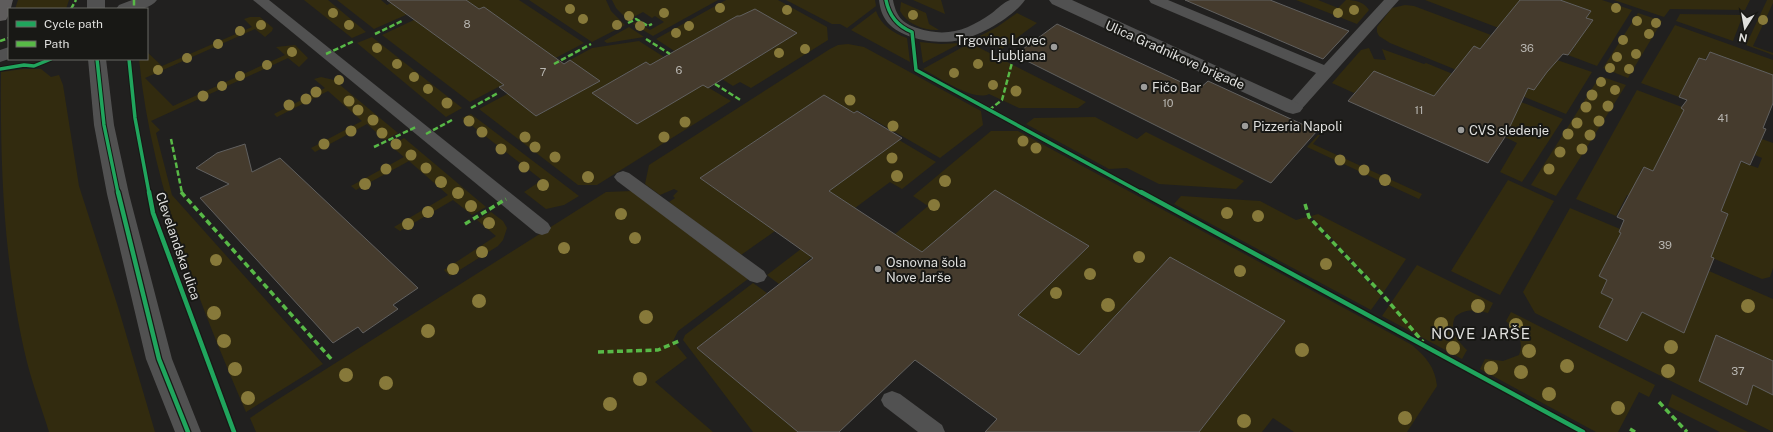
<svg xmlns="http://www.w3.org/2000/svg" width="1773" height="432" font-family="'Public Sans',sans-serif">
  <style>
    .green { fill: #322b0f }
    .building { fill: #453b2d; stroke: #61605f }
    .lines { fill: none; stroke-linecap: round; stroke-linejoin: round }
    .service { fill: #515151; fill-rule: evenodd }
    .minor { fill: #515151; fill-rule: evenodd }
    .tertiary { fill: #515151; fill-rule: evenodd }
    .trunk { fill: #5e5c5c; fill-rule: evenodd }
    .quiet-far1 { stroke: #58b947; stroke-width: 2.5; stroke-dasharray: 5.5 2.5; stroke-linecap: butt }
    .quiet { stroke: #58b947; stroke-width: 3.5; stroke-dasharray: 6 3.5; stroke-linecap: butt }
    .cycleway-far1-casing { stroke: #181815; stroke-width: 5.5 }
    .cycleway-casing { stroke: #181815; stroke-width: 7 }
    .cycleway-far1 { stroke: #20a55d; stroke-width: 3.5 }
    .cycleway { stroke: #20a55d; stroke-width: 4.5 }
    .tree { fill: #87793a }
    .poi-dot { fill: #9c9c9a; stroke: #181815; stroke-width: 1.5 }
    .labels { text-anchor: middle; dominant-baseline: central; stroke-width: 4; stroke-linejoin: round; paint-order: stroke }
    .number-label { font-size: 11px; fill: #b8b6b1 }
    .poi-label { font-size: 13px; fill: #dfdfdd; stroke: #181815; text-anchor: start }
    .street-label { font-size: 13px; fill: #dfdfdd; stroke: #181815 }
    .quarter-label { font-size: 15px; letter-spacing: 1px; fill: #dfdfdd; stroke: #181815 }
  </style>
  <rect width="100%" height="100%" fill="#21201f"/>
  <!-- green -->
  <g class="green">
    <path d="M 18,0 L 69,0 L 66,9 L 15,9 Z"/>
    <path d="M 304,0 L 328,0 L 366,32 L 352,38 Z"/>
    <path d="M 337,0 L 381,0 L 387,5 L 393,2 L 408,14 L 374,29 Z"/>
    <path d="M 466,0 L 519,0 L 584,43 L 550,61 L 484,7 L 479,9 Z"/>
    <path d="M 529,0 L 606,0 L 611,11 L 625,25 L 592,42 Z"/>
    <path d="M 612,0 L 718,0 L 653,36 L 633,24 L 636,22 L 650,30 L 664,22 L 655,16 L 652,18 L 643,12 L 628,20 L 616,8 Z"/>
    <path d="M 726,0 L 778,0 L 827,27 L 828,40 L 751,88 L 740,82 L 733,86 L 722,79 L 741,62 L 746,65 L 797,33 L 737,16 L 701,37 L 679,54 L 656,39 Z"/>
    <path d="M 786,0 L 875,0 L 876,6 L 847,28 L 840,24 L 832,24 Z"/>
    <path d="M 913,0 L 941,0 L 945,14 Z"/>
    <path d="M 1296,0 L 1318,0 L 1338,8 L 1346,0 C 1355,0 1364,2 1369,10 L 1357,24 Z"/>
    <path d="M 1425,0 L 1528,0 L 1504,30 Z"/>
    <path d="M 1560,0 L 1602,0 L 1632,10 L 1597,66 L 1568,55 L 1574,48 L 1568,45 L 1592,20 L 1586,18 L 1591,11 Z"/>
    <path d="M 1614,0 L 1750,0 L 1745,10 L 1670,9 L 1664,17 Z"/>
    <path d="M 1767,0 L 1773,0 L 1773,3 L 1753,46 L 1773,53 L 1773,55 L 1746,45 Z"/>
    <path d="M 901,2 L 926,13 L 929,24 L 939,30 C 924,31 907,24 900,11 Z"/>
    <path d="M 1405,5 L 1414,6 L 1491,35 L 1480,49 L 1474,46 L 1469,75 L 1390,43 L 1379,36 L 1377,32 L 1377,27 L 1392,8 Z"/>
    <path d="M 876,11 C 881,25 893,33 907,38 L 910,62 L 851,30 Z"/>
    <path d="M 1017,13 L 1037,23 L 1002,49 L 978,37 L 997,27 Z"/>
    <path d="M 1638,13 L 1662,21 L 1628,78 L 1603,68 Z"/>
    <path d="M 1680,14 L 1743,15 L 1733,41 L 1676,21 Z"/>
    <path d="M 250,17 L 260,17 L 273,28 L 272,31 L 265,37 L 255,29 L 145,78 L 173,106 L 285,55 L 276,47 L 295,45 L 308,58 L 299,67 L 288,58 L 151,121 L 160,130 L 156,133 L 172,195 L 323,364 L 246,412 C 198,300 151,182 139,59 L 147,59 L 147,52 L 162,66 L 252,27 L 244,19 Z"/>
    <path d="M 416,19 L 504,84 L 470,102 L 382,35 Z"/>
    <path d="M 1675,25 L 1773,60 L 1773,75 L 1710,52 L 1679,97 L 1641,83 Z"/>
    <path d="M 629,27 L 644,37 L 607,43 L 604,41 Z"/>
    <path d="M 372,37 L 462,108 L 446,117 L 357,43 Z"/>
    <path d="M 639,41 L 664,57 L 650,65 L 646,62 L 619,77 L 596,95 L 637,124 L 677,100 L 699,82 L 731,101 L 597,185 L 578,185 L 479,109 L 513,91 L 527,109 L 537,116 L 594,84 L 570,60 L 592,48 Z"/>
    <path d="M 920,42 L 941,44 L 961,43 L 923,63 Z"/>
    <path d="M 970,43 L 1086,102 L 1078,108 L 1019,108 L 989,94 C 974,102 938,77 923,69 Z"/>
    <path d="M 848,44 L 864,47 L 981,111 L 983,125 L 940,158 L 857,110 L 854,113 L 824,96 L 700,178 L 775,231 L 741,255 L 669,202 L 675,198 L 673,196 L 678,191 L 674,189 L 660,195 L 645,184 L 649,165 L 830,49 L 838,45 Z"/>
    <path d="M 1369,48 L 1374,59 L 1386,60 L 1382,49 L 1424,64 L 1426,63 L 1563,119 L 1522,182 L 1500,172 L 1517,143 L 1505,137 L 1509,128 L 1375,72 L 1354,93 L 1332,83 L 1361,50 Z"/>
    <path d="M 1557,60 L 1592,72 L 1566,114 L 1522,96 C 1532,83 1546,73 1557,60 Z"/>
    <path d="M 23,69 L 41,69 L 51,77 L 59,75 L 63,85 L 79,186 L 118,307 L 155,432 L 49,432 C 42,409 33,386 27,362 C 4,268 0,168 1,72 Z"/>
    <path d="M 1600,76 L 1626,85 L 1556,196 L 1531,185 Z"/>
    <path d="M 321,77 L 334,80 L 398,133 L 385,140 L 367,124 L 315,152 L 311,148 L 362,121 L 328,91 L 277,117 L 274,114 L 325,88 L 314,79 Z"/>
    <path d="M 1637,90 L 1682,107 L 1681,108 L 1690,112 L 1683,127 L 1676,125 L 1667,143 L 1660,174 L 1643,167 L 1638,177 L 1644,180 L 1635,199 L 1627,195 L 1616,216 L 1576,199 Z"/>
    <path d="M 471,114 L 579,196 L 564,205 L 546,209 L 524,192 L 542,180 L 462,118 Z"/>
    <path d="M 1095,117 L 1137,139 L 1146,132 L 1244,181 L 1236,189 L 1159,184 L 1127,168 L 1109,169 L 1026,124 L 1034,118 Z"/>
    <path d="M 991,131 L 1018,131 L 1412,345 C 1426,357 1435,367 1437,386 L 1407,432 L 1294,432 L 1273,418 L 1262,432 L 1199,432 L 1284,321 L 1170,257 L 1079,355 L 1018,315 L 1089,246 L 995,190 L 922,252 L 895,234 L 928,206 L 913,196 Z"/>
    <path d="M 1318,135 L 1320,135 L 1313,144 L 1422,194 L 1419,199 L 1307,147 Z"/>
    <path d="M 404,138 L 486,207 L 472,215 L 453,200 L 400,231 L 394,227 L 448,195 L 409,161 L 356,190 L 351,186 L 404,157 L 391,146 Z"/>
    <path d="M 1762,139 L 1773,143 L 1773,268 L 1770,277 L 1762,279 L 1703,254 L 1719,236 L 1728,214 L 1721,211 L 1741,162 L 1758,168 L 1762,158 L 1755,155 Z"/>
    <path d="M 899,140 L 936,162 L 902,189 L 890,182 L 855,208 L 829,191 Z"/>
    <path d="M 1508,180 L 1554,201 L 1500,295 L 1451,271 Z"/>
    <path d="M 632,191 L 748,279 L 678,331 L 673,341 L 687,358 L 655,382 L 713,432 L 256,432 L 250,418 L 277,400 L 606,192 Z"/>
    <path d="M 1181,196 L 1260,201 L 1296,220 L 1307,217 L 1381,296 L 1371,310 L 1174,204 Z"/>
    <path d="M 1570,208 L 1620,229 L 1619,232 L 1628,236 L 1605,264 L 1599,276 L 1607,280 L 1601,293 L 1684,332 L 1709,271 L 1773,299 L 1773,361 L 1717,335 L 1703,383 L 1746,405 L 1753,385 L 1773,395 L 1773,432 L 1535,313 L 1523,292 Z"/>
    <path d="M 491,212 L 503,221 L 507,228 L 503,240 L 498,246 L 450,276 L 444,270 L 496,236 L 477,220 Z"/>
    <path d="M 1318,214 L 1406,259 L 1383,293 L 1311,216 Z"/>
    <path d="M 801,249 L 812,257 L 779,284 L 767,275 Z"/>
    <path d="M 1417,265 L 1493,303 L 1488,313 C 1476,310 1465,308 1455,317 C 1449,331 1457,340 1467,350 L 1462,359 L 1382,316 Z"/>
    <path d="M 753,283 L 767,293 L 697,348 L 798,432 L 753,432 L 683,340 L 685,335 Z"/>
    <path d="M 1511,312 L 1655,385 L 1649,397 L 1639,392 L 1618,432 L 1596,432 L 1480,369 L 1485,359 L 1503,361 L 1519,355 C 1525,341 1516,330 1506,321 Z"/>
    <path d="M 1672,394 L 1748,432 L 1720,432 L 1668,406 Z"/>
  </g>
  <!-- building -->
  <g class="building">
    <path d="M 387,0 L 466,0 L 479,9 L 484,7 L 564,64 L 570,60 L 600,81 L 536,116 L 499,87 L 504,85 Z"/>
    <path d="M 1185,0 L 1270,0 L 1349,31 L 1323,59 Z"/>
    <path d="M 1520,0 L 1560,0 L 1591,11 L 1586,18 L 1593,20 L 1568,55 L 1563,54 L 1547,72 L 1534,90 L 1528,88 L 1505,137 L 1488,163 L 1348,101 L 1374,71 L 1434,96 L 1474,46 L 1480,49 Z"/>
    <path d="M 755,9 L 797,33 L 708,88 L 703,85 L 637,124 L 592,93 L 646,62 L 650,65 L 737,16 L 740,16 Z"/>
    <path d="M 1057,24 L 1198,90 L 1208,81 L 1317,131 L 1271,183 L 1015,55 Z"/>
    <path d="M 1710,52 L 1773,75 L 1773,103 L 1763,128 L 1766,129 L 1750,165 L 1741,161 L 1721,211 L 1728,214 L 1711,257 L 1714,258 L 1684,333 L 1642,312 L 1627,341 L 1599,327 L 1613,299 L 1601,293 L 1607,280 L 1599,276 L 1621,233 L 1619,232 L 1624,220 L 1617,217 L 1644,167 L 1653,171 L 1684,110 L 1681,108 L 1687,100 L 1679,97 L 1699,58 L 1706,60 Z"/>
    <path d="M 824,95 L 854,113 L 857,111 L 902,138 L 829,191 L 922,252 L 995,190 L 1089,246 L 1018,315 L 1079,355 L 1170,257 L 1285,321 L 1199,432 L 985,432 L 997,419 L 915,360 L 839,432 L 798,432 L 697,348 L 813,258 L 700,178 Z"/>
    <path d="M 245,144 L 252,172 L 280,158 L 418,288 L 393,305 L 398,309 L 363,333 L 358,327 L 333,343 L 200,198 L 229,184 L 196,168 L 217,153 Z"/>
    <path d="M 1716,335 L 1773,361 L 1773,395 L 1753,385 L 1747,405 L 1699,381 Z"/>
  </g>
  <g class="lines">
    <!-- service -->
    <g class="service">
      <path d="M 253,0 L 269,0 L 548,223 L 551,228 L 548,233 L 542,235 L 536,233 Z"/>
      <path d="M 879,0 L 893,0 C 896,16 902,23 917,28 C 947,38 968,30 992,13 C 997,9 1004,2 1010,0 C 1014,0 1021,0 1025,0 C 1013,17 980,36 960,40 C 939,45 903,40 888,23 C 882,16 880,8 879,0 Z"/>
      <path d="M 1149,0 L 1168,0 L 1324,65 L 1384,0 L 1399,0 L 1299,112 L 1293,113 L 1287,112 L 1285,108 L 1316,73 L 1151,3 Z"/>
      <path d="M 623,171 L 629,173 L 764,271 L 767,276 L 764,281 L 757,283 L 750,281 L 617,181 L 614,177 L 617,173 Z"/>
      <path d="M 892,391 L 900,394 L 942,425 L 945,432 L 918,432 L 884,406 L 881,400 L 884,394 Z"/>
    </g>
    <!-- minor -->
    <g class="minor">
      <path d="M 132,0 L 157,0 C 148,12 129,9 116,9 L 119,5 Z"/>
      <path d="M 1049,0 L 1072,0 L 1300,104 L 1303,108 L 1300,112 L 1293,114 L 1286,112 L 1052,4 Z"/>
    </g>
    <!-- tertiary -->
    <g class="tertiary">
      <rect x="87" y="0" width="18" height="9"/>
      <path d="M 9,47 L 9,59 L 0,62 L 0,50 Z"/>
      <path d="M 88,59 L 106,59 L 114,125 L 129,194 L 172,359 L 201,432 L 175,432 L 146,359 L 107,194 L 94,125 Z"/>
    </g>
    <!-- trunk -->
    <path class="trunk" d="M 0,0 L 13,0 C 11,7 10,14 6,20 L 0,21 Z"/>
    <!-- quiet-far1 -->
    <g class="quiet-far1">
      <path d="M 134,0 L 134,9"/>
      <path d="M 71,9 L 76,0"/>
      <path d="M 628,23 L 636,19 L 648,26 L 652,24"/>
      <path d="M 375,34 L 402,21"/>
      <path d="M 646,39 L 670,54"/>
      <path d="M 0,41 L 9,38"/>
      <path d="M 326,54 L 354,41"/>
      <path d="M 554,64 L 591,44"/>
      <path d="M 715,84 L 742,101"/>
      <path d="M 471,108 L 498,93"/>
      <path d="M 989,110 L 1002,100 L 1013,59"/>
      <path d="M 426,134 L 452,120"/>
      <path d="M 171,139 L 182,193"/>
      <path d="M 374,147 L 416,127"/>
    </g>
    <!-- quiet -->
    <g class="quiet">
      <path d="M 181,192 L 333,361"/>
      <path d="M 1305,204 L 1309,217 L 1382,294 L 1423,342"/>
      <path d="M 465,224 L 506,199"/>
      <path d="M 598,352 L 658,350 L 679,341"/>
      <path d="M 1659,402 L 1687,432"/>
      <path d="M 1630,429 L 1635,432"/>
    </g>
    <defs>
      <g id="cycleway-far1">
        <path d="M 886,0 C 889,16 897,26 912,32 L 916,70 L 1142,193"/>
        <path d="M 97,59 L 104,125 L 118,193"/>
        <path d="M 129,59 L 135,118 L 149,193"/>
        <path d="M 0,69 L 24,65 L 34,66 L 51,59"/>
      </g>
      <g id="cycleway">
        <path d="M 118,192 L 159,359 L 188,432"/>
        <path d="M 149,192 L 153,213 L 234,432"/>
        <path d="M 1141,192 L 1583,432"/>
      </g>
    </defs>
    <!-- cycleway-far1 casing -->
    <use href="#cycleway-far1" class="cycleway-far1-casing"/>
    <!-- cycleway casing -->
    <use href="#cycleway" class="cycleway-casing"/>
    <!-- cycleway-far1 -->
    <use href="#cycleway-far1" class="cycleway-far1"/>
    <!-- cycleway -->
    <use href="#cycleway" class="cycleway"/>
  </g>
  <!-- trees -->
  <g class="tree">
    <circle cx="720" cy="8" r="5"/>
    <circle cx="1616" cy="8" r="5"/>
    <circle cx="570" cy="9" r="5"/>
    <circle cx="787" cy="10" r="5"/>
    <circle cx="1354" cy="10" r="5"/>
    <circle cx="333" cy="13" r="5"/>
    <circle cx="664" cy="13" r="5"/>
    <circle cx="1338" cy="13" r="5"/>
    <circle cx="913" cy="15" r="5"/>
    <circle cx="629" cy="16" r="5"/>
    <circle cx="583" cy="19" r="5"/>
    <circle cx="1763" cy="20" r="5"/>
    <circle cx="1637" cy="21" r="5"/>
    <circle cx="1656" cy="23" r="5"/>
    <circle cx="261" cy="25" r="5"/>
    <circle cx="349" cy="25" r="5"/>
    <circle cx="617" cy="25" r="5"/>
    <circle cx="640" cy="26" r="5"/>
    <circle cx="689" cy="26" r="5"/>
    <circle cx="240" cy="31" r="5"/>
    <circle cx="676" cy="33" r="5"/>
    <circle cx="1649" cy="34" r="5"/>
    <circle cx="1623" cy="40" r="5"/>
    <circle cx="218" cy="44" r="5"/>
    <circle cx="377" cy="48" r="5"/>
    <circle cx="805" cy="49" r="5"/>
    <circle cx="292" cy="52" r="5"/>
    <circle cx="779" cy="53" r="5"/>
    <circle cx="1636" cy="54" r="5"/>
    <circle cx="1617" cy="57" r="5"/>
    <circle cx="187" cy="58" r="5"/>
    <circle cx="397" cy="64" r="5"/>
    <circle cx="978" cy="64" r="5"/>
    <circle cx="267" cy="65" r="5"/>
    <circle cx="1610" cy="68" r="5"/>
    <circle cx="1629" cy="69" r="5"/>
    <circle cx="158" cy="70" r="5"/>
    <circle cx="954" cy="73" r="5"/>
    <circle cx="240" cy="76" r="5"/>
    <circle cx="414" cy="77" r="5"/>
    <circle cx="339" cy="80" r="5"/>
    <circle cx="1601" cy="82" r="5"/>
    <circle cx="993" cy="85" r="5"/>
    <circle cx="222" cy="86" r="5"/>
    <circle cx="428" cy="89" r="5"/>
    <circle cx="1615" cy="90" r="5"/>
    <circle cx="1016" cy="91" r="5.5"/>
    <circle cx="316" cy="92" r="5.5"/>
    <circle cx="1592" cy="95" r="5.5"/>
    <circle cx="203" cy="96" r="5.5"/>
    <circle cx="306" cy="99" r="5.5"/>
    <circle cx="850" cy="100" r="5.5"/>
    <circle cx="349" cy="101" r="5.5"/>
    <circle cx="447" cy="103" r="5.5"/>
    <circle cx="289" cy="105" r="5.5"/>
    <circle cx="1608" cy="106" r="5.5"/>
    <circle cx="1586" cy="107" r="5.5"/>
    <circle cx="358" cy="110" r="5.5"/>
    <circle cx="373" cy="120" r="5.5"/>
    <circle cx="469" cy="121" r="5.5"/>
    <circle cx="1599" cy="121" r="5.5"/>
    <circle cx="685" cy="122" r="5.5"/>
    <circle cx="1577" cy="123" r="5.5"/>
    <circle cx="893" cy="126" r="5.5"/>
    <circle cx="351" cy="131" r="5.5"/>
    <circle cx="482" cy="132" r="5.5"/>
    <circle cx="382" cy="133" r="5.5"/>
    <circle cx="1568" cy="134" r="5.5"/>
    <circle cx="1590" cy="135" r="5.5"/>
    <circle cx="525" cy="137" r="5.5"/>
    <circle cx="664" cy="137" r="5.5"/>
    <circle cx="1023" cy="141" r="5.5"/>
    <circle cx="324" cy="144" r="5.5"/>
    <circle cx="396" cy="144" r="5.5"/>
    <circle cx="535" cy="147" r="5.5"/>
    <circle cx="1036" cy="148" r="5.5"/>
    <circle cx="501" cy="149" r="5.5"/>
    <circle cx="1582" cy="149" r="5.5"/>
    <circle cx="1560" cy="152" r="5.5"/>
    <circle cx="411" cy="155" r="5.5"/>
    <circle cx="555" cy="157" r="5.5"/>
    <circle cx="892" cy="158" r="5.5"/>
    <circle cx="1340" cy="160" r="5.5"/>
    <circle cx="524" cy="167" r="5.5"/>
    <circle cx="426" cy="168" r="5.5"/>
    <circle cx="386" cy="169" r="5.5"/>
    <circle cx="1549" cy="169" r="5.5"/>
    <circle cx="1364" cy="170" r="5.5"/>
    <circle cx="897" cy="176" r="6"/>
    <circle cx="588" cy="177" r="6"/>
    <circle cx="1385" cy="180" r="6"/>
    <circle cx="945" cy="181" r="6"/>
    <circle cx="441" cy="182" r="6"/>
    <circle cx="365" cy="184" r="6"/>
    <circle cx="543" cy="185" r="6"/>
    <circle cx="458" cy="193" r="6"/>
    <circle cx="934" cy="205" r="6"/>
    <circle cx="471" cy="206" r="6"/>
    <circle cx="428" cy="212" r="6"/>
    <circle cx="1227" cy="213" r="6"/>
    <circle cx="621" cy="214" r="6"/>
    <circle cx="1258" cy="216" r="6"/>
    <circle cx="489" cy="223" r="6"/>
    <circle cx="408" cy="224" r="6"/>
    <circle cx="635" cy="238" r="6"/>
    <circle cx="564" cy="248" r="6"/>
    <circle cx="482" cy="252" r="6"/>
    <circle cx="1139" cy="257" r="6"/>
    <circle cx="216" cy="260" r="6"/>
    <circle cx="1326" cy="264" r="6"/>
    <circle cx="453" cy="269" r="6"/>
    <circle cx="1240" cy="271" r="6"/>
    <circle cx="1090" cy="274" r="6"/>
    <circle cx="1056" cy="293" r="6"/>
    <circle cx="479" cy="301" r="7"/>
    <circle cx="1108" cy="305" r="7"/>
    <circle cx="1478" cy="306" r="7"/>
    <circle cx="1748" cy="306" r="7"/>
    <circle cx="214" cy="313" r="7"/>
    <circle cx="646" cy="317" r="7"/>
    <circle cx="1441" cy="324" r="7"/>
    <circle cx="1516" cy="325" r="7"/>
    <circle cx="428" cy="331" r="7"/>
    <circle cx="224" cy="341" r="7"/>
    <circle cx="1671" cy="347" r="7"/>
    <circle cx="1453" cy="348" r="7"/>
    <circle cx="1302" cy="350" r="7"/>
    <circle cx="1529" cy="351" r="7"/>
    <circle cx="1567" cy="366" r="7"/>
    <circle cx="1491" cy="368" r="7"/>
    <circle cx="235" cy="369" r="7"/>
    <circle cx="1668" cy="371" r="7"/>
    <circle cx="1521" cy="372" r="7"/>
    <circle cx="346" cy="375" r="7"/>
    <circle cx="640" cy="379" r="7"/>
    <circle cx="386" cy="383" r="7"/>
    <circle cx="1549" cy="394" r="7"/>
    <circle cx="248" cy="398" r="7"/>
    <circle cx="610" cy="404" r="7"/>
    <circle cx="1618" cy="408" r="7"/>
    <circle cx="1405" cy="418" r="7"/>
    <circle cx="1244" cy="421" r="7"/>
  </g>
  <!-- markers -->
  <g class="poi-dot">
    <circle cx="1054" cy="47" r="4"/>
    <circle cx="1144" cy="87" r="4"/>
    <circle cx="1245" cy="126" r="4"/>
    <circle cx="1461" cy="130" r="4"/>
    <circle cx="878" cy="269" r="4"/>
  </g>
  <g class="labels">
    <!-- number labels -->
    <g class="number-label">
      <text x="467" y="24">8</text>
      <text x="1527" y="48">36</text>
      <text x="679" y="70">6</text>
      <text x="543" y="72">7</text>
      <text x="1168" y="103">10</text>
      <text x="1419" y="110">11</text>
      <text x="1723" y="118">41</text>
      <text x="1665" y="245">39</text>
      <text x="1738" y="371">37</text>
    </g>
    <!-- poi labels -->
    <g class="poi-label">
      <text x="1046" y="40" text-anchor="end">Trgovina Lovec<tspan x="1046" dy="15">Ljubljana</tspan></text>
      <text x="1152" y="87">Fičo Bar</text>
      <text x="1253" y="126">Pizzeria Napoli</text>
      <text x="1469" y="130">CVS sledenje</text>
      <text x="886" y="262">Osnovna šola<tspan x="886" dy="15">Nove Jarše</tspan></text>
    </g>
    <!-- street labels -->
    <g class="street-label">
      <text transform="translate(1175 55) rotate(24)">Ulica Gradnikove brigade</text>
      <text transform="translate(178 246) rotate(71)">Clevelandska ulica</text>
    </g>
    <!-- quarter labels -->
    <g class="quarter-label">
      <text x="1481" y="333">NOVE JARŠE</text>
    </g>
  </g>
  <!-- legend -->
  <rect x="8" y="8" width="140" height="52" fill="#181815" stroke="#686865"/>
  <rect x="16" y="21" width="20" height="6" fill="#20a55d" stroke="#686865"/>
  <text x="44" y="28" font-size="12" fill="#dfdfdd">Cycle path</text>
  <rect x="16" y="41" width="20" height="6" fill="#58b947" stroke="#686865"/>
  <text x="44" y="48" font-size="12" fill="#dfdfdd">Path</text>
  <!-- north arrow -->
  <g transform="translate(1745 28) rotate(191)" stroke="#181815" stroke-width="3" paint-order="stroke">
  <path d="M0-3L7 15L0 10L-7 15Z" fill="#dfdfdd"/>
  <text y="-6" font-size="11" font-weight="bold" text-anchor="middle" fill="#dfdfdd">N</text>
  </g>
</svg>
